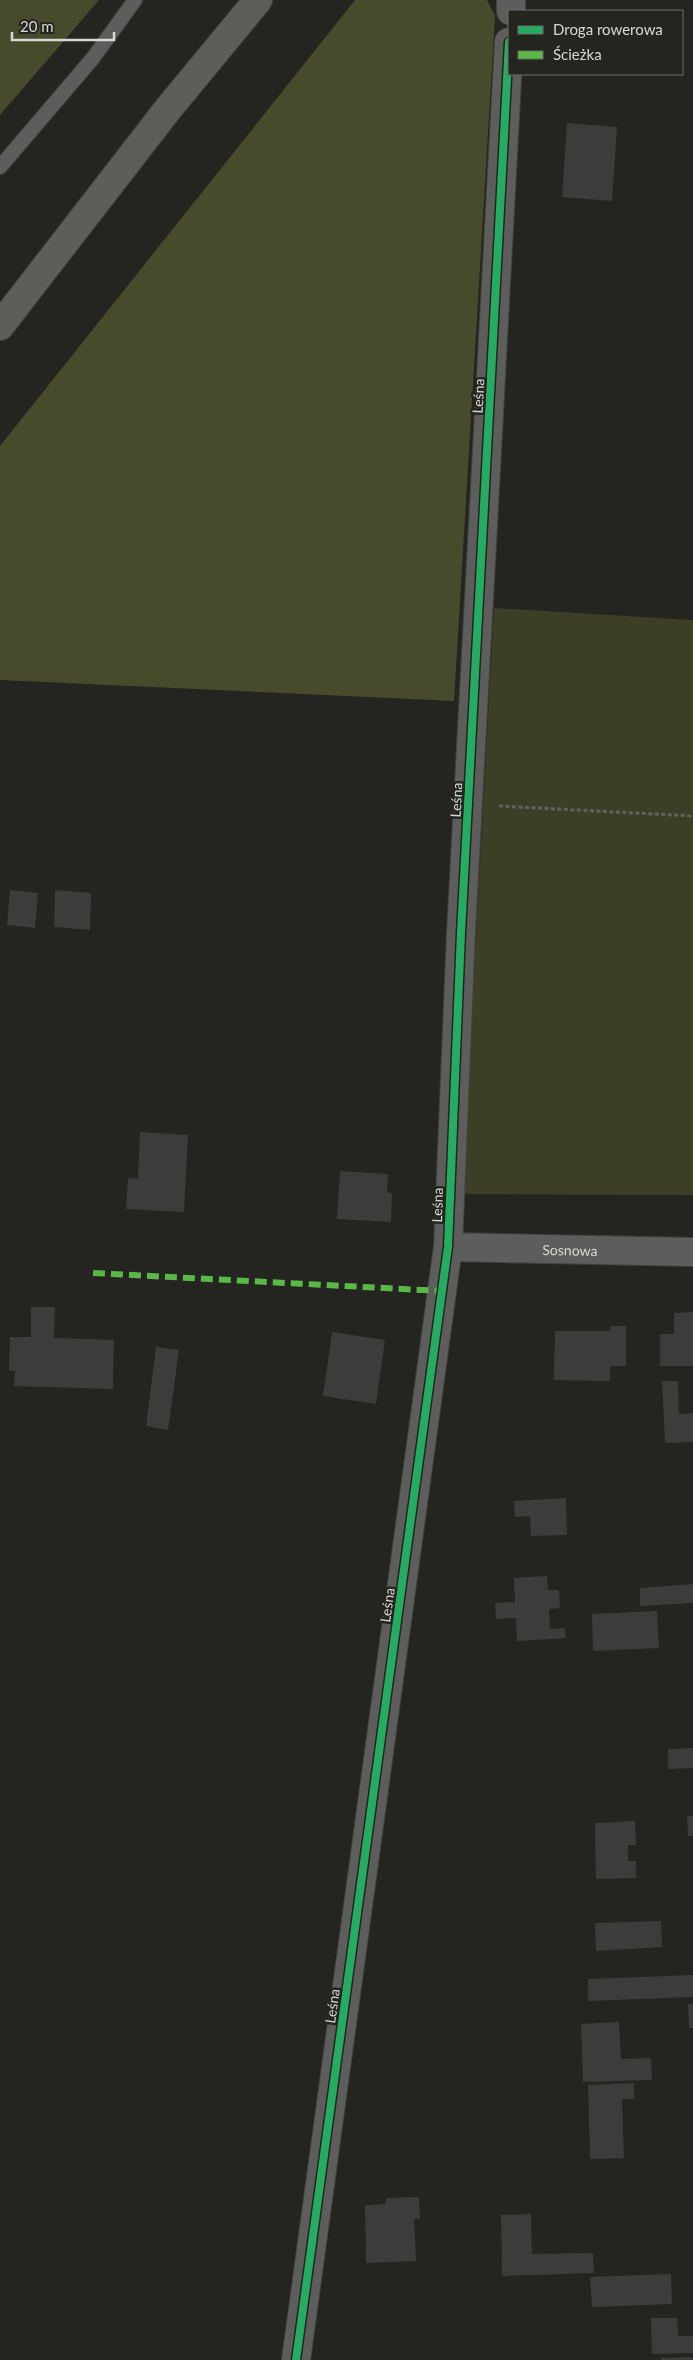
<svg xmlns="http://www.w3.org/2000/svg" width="693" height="2360" font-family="Lato,sans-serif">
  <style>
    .green { fill: #3c3f26 }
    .forest { fill: #474b2b }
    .building { fill: #3c3c3a }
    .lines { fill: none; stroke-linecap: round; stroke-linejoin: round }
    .service-casing { stroke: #41413f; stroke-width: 16 }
    .minor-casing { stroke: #41413f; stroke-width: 30 }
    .secondary-casing { stroke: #41413f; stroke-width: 30 }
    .path { stroke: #61615f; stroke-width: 3; stroke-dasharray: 4 2.5; stroke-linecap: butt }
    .service { stroke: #5d5e5b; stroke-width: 14 }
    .minor { stroke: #5d5e5b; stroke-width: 28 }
    .secondary { stroke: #5d5e58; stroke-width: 28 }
    .quiet { stroke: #58b947; stroke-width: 6; stroke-dasharray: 12 6; stroke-linecap: butt }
    .cycleway-casing { stroke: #252520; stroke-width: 11 }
    .cycleway { stroke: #26ab63; stroke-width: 8 }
    .labels { text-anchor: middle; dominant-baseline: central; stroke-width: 5; stroke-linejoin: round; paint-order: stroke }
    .street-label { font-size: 14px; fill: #d7d8d4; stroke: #252520 }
  </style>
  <rect width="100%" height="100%" fill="#242421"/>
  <!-- green -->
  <path class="green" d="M 494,608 L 693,620 L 693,1195 L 462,1194 Z"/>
  <!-- forest -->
  <g class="forest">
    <path d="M 0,0 L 99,0 L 0,115 Z"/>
    <path d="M 355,0 L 487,0 L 495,16 L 454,701 L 0,680 L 0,446 Z"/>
  </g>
  <!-- building -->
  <g class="building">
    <path d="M 567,123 L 617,127 L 612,201 L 562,197 Z"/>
    <path d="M 10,890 L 38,893 L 35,928 L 7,925 Z"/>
    <path d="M 55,890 L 91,893 L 90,930 L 54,927 Z"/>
    <path d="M 140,1132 L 188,1135 L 184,1212 L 126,1209 L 128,1178 L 138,1179 Z"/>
    <path d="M 340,1171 L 388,1174 L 387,1192 L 392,1193 L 391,1222 L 337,1219 Z"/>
    <path d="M 31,1307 L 55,1307 L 54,1338 L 114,1340 L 113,1389 L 14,1386 L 15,1371 L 9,1371 L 10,1337 L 31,1337 Z"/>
    <path d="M 693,1312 L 693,1366 L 660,1366 L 660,1334 L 674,1334 L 674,1313 Z"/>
    <path d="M 610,1326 L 626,1326 L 626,1366 L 610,1366 L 610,1381 L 554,1380 L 555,1331 L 610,1331 Z"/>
    <path d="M 332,1332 L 385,1340 L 376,1404 L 323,1396 Z"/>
    <path d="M 156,1347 L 179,1350 L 168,1430 L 146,1426 Z"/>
    <path d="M 662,1381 L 678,1381 L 679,1414 L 693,1413 L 693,1442 L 665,1443 Z"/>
    <path d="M 566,1498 L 567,1535 L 531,1536 L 530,1516 L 515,1517 L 514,1501 Z"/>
    <path d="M 547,1576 L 548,1590 L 559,1590 L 560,1608 L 549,1609 L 550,1629 L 565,1628 L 566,1638 L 517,1641 L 516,1618 L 496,1619 L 495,1603 L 515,1602 L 514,1578 Z"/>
    <path d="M 693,1584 L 693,1603 L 640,1606 L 640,1588 Z"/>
    <path d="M 657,1611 L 659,1648 L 593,1651 L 592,1614 Z"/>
    <path d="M 693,1748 L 693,1768 L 668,1769 L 668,1749 Z"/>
    <path d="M 687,1816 L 693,1816 L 693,1836 L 688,1836 Z"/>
    <path d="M 635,1821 L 636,1845 L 628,1845 L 628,1861 L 636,1861 L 636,1878 L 596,1879 L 595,1823 Z"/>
    <path d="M 661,1921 L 662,1947 L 596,1951 L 595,1923 Z"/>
    <path d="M 693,1975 L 693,1997 L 588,2001 L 588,1979 Z"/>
    <path d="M 693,2003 L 693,2028 L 689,2028 L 688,2004 Z"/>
    <path d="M 619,2022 L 621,2059 L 651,2058 L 652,2080 L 583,2082 L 581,2024 Z"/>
    <path d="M 634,2083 L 634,2099 L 622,2099 L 624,2158 L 590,2159 L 588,2085 Z"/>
    <path d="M 419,2197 L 420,2219 L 414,2219 L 416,2261 L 366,2263 L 365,2205 L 386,2204 L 386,2198 Z"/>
    <path d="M 531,2214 L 532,2254 L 593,2253 L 594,2273 L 502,2276 L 501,2215 Z"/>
    <path d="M 671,2274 L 672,2304 L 592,2307 L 590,2277 Z"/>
    <path d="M 651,2318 L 677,2318 L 678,2336 L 693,2336 L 693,2353 L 652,2354 Z"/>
    <path d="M 693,2357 L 693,2360 L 661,2360 L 661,2358 Z"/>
  </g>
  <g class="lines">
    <defs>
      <path id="service" d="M 0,167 L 93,58 L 135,0"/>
      <g id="minor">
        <path d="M 511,11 L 511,0"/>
        <path id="s1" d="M 448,1247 L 693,1252"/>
        <path d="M 296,2360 L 448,1247 L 461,933 L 509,42"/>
      </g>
      <path id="secondary" d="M 0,326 L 168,109 L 258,0"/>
    </defs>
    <!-- service casing -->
    <use href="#service" class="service-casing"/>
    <!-- minor casing -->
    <use href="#minor" class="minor-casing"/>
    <!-- secondary casing -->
    <use href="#secondary" class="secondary-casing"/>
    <!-- path -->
    <path class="path" d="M 499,806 L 693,816"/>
    <!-- service -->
    <use href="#service" class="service"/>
    <!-- minor -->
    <use href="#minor" class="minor"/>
    <!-- secondary -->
    <use href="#secondary" class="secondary"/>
    <!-- quiet -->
    <path class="quiet" d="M 93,1273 L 442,1291"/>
    <defs>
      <path id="cycleway" d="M 296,2360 L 448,1247 L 461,933 L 509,42"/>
    </defs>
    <!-- cycleway casing -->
    <use href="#cycleway" class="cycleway-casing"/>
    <!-- cycleway -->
    <use href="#cycleway" class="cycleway"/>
  </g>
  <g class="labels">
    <!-- street labels -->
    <g class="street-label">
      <text transform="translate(478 396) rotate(-87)">Leśna</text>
      <text transform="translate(456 800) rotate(-87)">Leśna</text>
      <text transform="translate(437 1205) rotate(-88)">Leśna</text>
      <text stroke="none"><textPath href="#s1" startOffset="122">Sosnowa</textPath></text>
      <text transform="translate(387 1605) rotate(-82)">Leśna</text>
      <text transform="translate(332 2006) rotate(-82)">Leśna</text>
    </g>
  </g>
  <!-- legend -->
  <rect x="508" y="10" width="175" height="65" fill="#252520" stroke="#6c6d68"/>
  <rect x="518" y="26" width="25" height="8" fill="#26ab63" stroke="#6c6d68"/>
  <text x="553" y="35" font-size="15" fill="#d7d8d4">Droga rowerowa</text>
  <rect x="518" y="51" width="25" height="8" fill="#58b947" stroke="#6c6d68"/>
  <text x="553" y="60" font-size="15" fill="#d7d8d4">Ścieżka</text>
  <!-- scale -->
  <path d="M12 32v8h102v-8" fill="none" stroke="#d7d8d4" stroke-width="2.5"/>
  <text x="20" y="32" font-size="15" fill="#d7d8d4" stroke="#252520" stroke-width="4" paint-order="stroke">20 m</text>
</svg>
